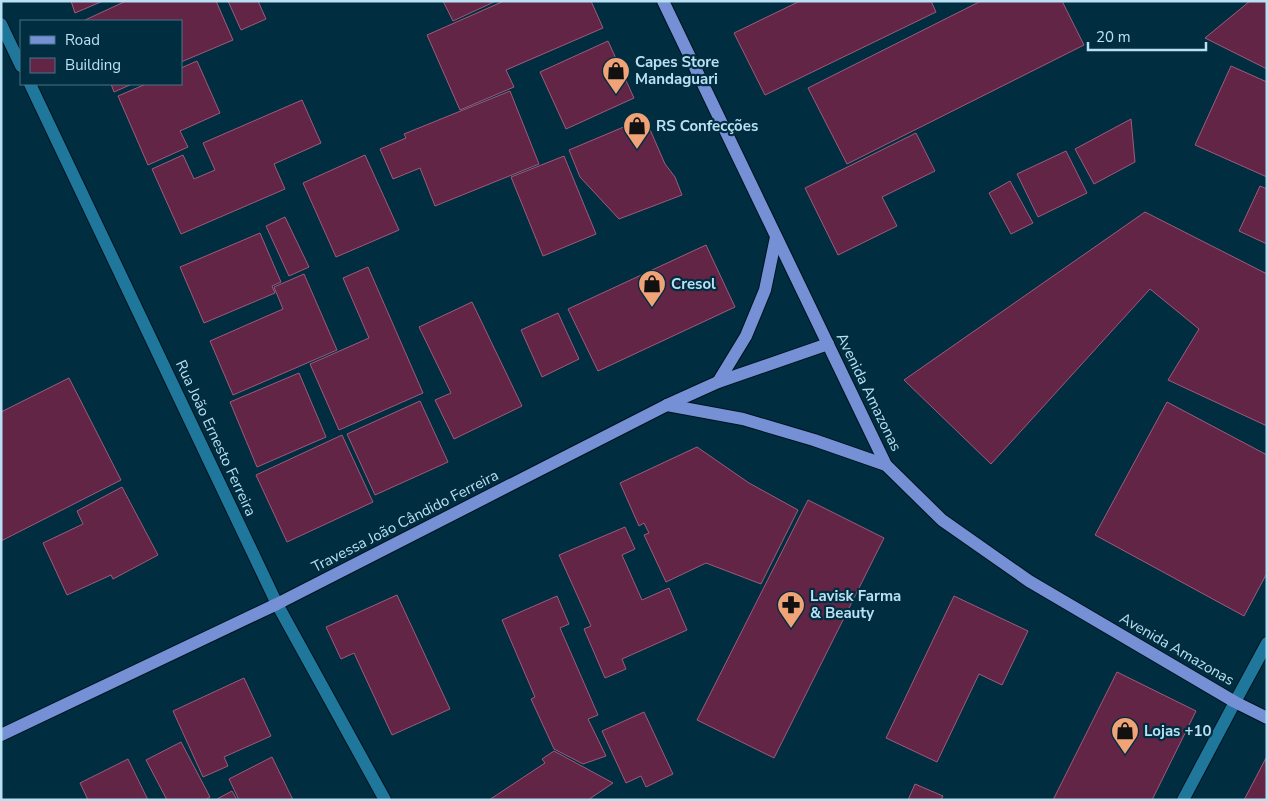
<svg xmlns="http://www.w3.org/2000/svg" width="1268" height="801" font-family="'Nunito Sans',sans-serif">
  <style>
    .building { fill: #622545; stroke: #9e5b7b }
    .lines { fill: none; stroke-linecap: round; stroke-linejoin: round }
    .street-casing { stroke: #00141f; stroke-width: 14 }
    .secondary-casing { stroke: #00141f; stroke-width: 14 }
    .primary-casing { stroke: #00141f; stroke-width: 14 }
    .street { stroke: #1f779b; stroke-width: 12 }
    .secondary { stroke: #1f779b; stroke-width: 12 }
    .primary { stroke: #7690d5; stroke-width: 12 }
    .labels { text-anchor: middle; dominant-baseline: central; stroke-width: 4.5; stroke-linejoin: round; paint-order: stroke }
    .poi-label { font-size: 15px; font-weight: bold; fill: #bae0f4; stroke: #002d3f; text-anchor: start }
    .street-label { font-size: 15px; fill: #bae0f4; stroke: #002d3f }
  </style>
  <rect width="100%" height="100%" fill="#002d3f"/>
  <!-- building -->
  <g class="building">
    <path d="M 71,1 L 103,1 L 75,13 Z"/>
    <path d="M 126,1 L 216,1 L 233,40 L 181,62 L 181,21 L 83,21 Z"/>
    <path d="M 228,1 L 258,1 L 266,19 L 241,30 Z"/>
    <path d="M 443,1 L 496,1 L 453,21 Z"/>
    <path d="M 504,1 L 591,1 L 603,28 L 506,70 L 514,87 L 460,110 L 427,35 Z"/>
    <path d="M 800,1 L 931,1 L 936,12 L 765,95 L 734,33 Z"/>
    <path d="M 981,1 L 1062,1 L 1084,45 L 847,164 L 808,88 Z"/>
    <path d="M 1250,1 L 1267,1 L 1267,69 L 1205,38 Z"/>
    <path d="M 608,41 L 634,98 L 566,129 L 540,72 Z"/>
    <path d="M 197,61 L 220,113 L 180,131 L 188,147 L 148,165 L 118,96 L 146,84 L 181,84 L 181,68 Z"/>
    <path d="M 1231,66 L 1267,82 L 1267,177 L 1195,145 Z"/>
    <path d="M 111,84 L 132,84 L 114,92 Z"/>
    <path d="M 510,91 L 539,164 L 435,206 L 420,168 L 393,179 L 380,149 L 406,138 L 404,134 Z"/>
    <path d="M 302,100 L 321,143 L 274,164 L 285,189 L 181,234 L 152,169 L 183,155 L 194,179 L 215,170 L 203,143 Z"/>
    <path d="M 645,118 L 665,164 L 675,177 L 682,195 L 619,219 L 580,177 L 569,150 Z"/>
    <path d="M 1131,119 L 1135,162 L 1094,184 L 1075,149 Z"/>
    <path d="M 916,133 L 935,171 L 882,197 L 897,226 L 838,255 L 805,188 Z"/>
    <path d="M 1066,151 L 1087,193 L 1038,217 L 1017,174 Z"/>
    <path d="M 365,155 L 399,230 L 336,257 L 303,183 Z"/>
    <path d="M 564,156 L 596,234 L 543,256 L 511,177 Z"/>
    <path d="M 1010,181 L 1033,223 L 1011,234 L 989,193 Z"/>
    <path d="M 1260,186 L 1267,189 L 1267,244 L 1239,231 Z"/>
    <path d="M 1145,212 L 1267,274 L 1267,426 L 1168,380 L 1199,329 L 1150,289 L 991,464 L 904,380 Z"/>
    <path d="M 285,217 L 309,267 L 289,276 L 266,226 Z"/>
    <path d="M 260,233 L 281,282 L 272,286 L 275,293 L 204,323 L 180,267 Z"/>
    <path d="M 706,245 L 735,307 L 598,371 L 568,309 Z"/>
    <path d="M 368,267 L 423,393 L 339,430 L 310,364 L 369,338 L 343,278 Z"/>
    <path d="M 304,274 L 337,350 L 233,395 L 210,341 L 283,309 L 274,287 Z"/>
    <path d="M 472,302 L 522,406 L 454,439 L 435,400 L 451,393 L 419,327 Z"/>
    <path d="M 558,313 L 579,359 L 542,377 L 521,330 Z"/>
    <path d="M 299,373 L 326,437 L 257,467 L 230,402 Z"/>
    <path d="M 69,378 L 121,480 L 1,541 L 1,412 Z"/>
    <path d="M 420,401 L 448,462 L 375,495 L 347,434 Z"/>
    <path d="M 1167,402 L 1267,455 L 1267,573 L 1244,616 L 1095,535 Z"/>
    <path d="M 342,435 L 373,502 L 287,542 L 256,475 Z"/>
    <path d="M 697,447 L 749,483 L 798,510 L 761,584 L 706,563 L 666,582 L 644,535 L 649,533 L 644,523 L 639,526 L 620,483 Z"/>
    <path d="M 122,487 L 158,555 L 113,579 L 111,575 L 67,595 L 43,543 L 83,524 L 77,511 Z"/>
    <path d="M 808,500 L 884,538 L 774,758 L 697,720 Z"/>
    <path d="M 625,527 L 635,549 L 622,555 L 642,600 L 669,588 L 687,630 L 622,659 L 626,669 L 605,678 L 584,629 L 591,626 L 559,555 Z"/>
    <path d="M 397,595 L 450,709 L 392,735 L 354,653 L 341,659 L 326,627 Z"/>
    <path d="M 557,596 L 569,624 L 560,628 L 598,715 L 588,719 L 606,756 L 583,764 L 554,749 L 531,699 L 535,697 L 502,620 Z"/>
    <path d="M 954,596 L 1028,631 L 1002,685 L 979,674 L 937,762 L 886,738 Z"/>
    <path d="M 1117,672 L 1196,711 L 1152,800 L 1053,800 Z"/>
    <path d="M 244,678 L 271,736 L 224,757 L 228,766 L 203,777 L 173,711 Z"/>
    <path d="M 644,712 L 673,774 L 646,787 L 641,776 L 626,783 L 602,731 Z"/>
    <path d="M 181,742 L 210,797 L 205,800 L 167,800 L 146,760 Z"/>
    <path d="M 554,751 L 613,783 L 588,800 L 489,800 L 545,763 L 542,759 Z"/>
    <path d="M 272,757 L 293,800 L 239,800 L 229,779 Z"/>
    <path d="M 1266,758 L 1267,800 L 1244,800 Z"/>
    <path d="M 128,759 L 148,800 L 88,800 L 80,783 Z"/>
    <path d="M 915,784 L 943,796 L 941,800 L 908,800 Z"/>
    <path d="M 232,791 L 237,800 L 217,800 L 217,799 Z"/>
  </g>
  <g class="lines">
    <defs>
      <path id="street" d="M 1235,702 L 1267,643"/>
      <g id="secondary">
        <path d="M 1,24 L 21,66"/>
        <path d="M 30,84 L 277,604 L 385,800"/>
        <path d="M 1183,800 L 1235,702"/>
      </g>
      <g id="primary">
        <path d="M 663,1 L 886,465 L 942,520 L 1029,581 L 1235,702 L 1267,718"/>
        <path d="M 718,382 L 746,336 L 765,290 L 776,237"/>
        <path d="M 667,405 L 743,419 L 814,440 L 886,465"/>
        <path d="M 1,735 L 277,604 L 667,405 L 718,382 L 828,344"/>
      </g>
    </defs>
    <!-- street casing -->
    <use href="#street" class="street-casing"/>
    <!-- secondary casing -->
    <use href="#secondary" class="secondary-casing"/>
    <!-- primary casing -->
    <use href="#primary" class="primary-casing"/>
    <!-- street -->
    <use href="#street" class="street"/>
    <!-- secondary -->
    <use href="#secondary" class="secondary"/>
    <!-- primary -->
    <use href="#primary" class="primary"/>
  </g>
  <!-- icons -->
  <defs>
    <symbol id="shop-pin" viewBox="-11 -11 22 30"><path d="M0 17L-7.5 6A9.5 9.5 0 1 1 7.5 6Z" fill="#efa377" stroke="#002d3f"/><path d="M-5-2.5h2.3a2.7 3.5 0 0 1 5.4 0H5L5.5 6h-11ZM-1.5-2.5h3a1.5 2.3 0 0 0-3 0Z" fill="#111"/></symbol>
    <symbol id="pharmacy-pin" viewBox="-11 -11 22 30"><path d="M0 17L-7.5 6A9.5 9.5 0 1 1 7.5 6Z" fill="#efa377" stroke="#002d3f"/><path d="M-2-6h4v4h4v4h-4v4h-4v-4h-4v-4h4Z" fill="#111"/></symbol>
  </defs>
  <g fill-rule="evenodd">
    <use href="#shop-pin" x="600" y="55" width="32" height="43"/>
    <use href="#shop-pin" x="621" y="110" width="32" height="43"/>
    <use href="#shop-pin" x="636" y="268" width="32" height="43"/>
    <use href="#pharmacy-pin" x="775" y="589" width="32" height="43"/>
    <use href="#shop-pin" x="1109" y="715" width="32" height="43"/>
  </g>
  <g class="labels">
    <!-- poi labels -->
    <g class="poi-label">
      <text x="635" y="62">Capes Store<tspan x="635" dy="17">Mandaguari</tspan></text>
      <text x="656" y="126">RS Confecções</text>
      <text x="671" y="284">Cresol</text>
      <text x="810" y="596">Lavisk Farma<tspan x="810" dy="17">&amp; Beauty</tspan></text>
      <text x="1144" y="731">Lojas +10</text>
    </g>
    <!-- street labels -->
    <g class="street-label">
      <text transform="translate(869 392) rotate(64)">Avenida Amazonas</text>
      <text transform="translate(216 438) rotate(65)">Rua João Ernesto Ferreira</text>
      <text transform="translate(405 521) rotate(-27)">Travessa João Cândido Ferreira</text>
      <text transform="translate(1177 649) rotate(30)">Avenida Amazonas</text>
    </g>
  </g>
  <!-- border -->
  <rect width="1268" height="801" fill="none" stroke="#bae0f4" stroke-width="5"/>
  <!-- legend -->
  <rect x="20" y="20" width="162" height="65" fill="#002d3f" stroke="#4a7587"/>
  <rect x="30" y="36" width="25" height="8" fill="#7690d5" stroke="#4a7587"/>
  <text x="65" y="45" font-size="15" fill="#bae0f4">Road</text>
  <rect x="30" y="58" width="25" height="15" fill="#622545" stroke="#4a7587"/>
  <text x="65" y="70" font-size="15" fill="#bae0f4">Building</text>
  <!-- scale -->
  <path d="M1088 42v8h118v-8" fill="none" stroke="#bae0f4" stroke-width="2.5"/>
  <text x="1096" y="42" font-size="15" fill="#bae0f4" stroke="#002d3f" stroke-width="4" paint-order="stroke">20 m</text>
</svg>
